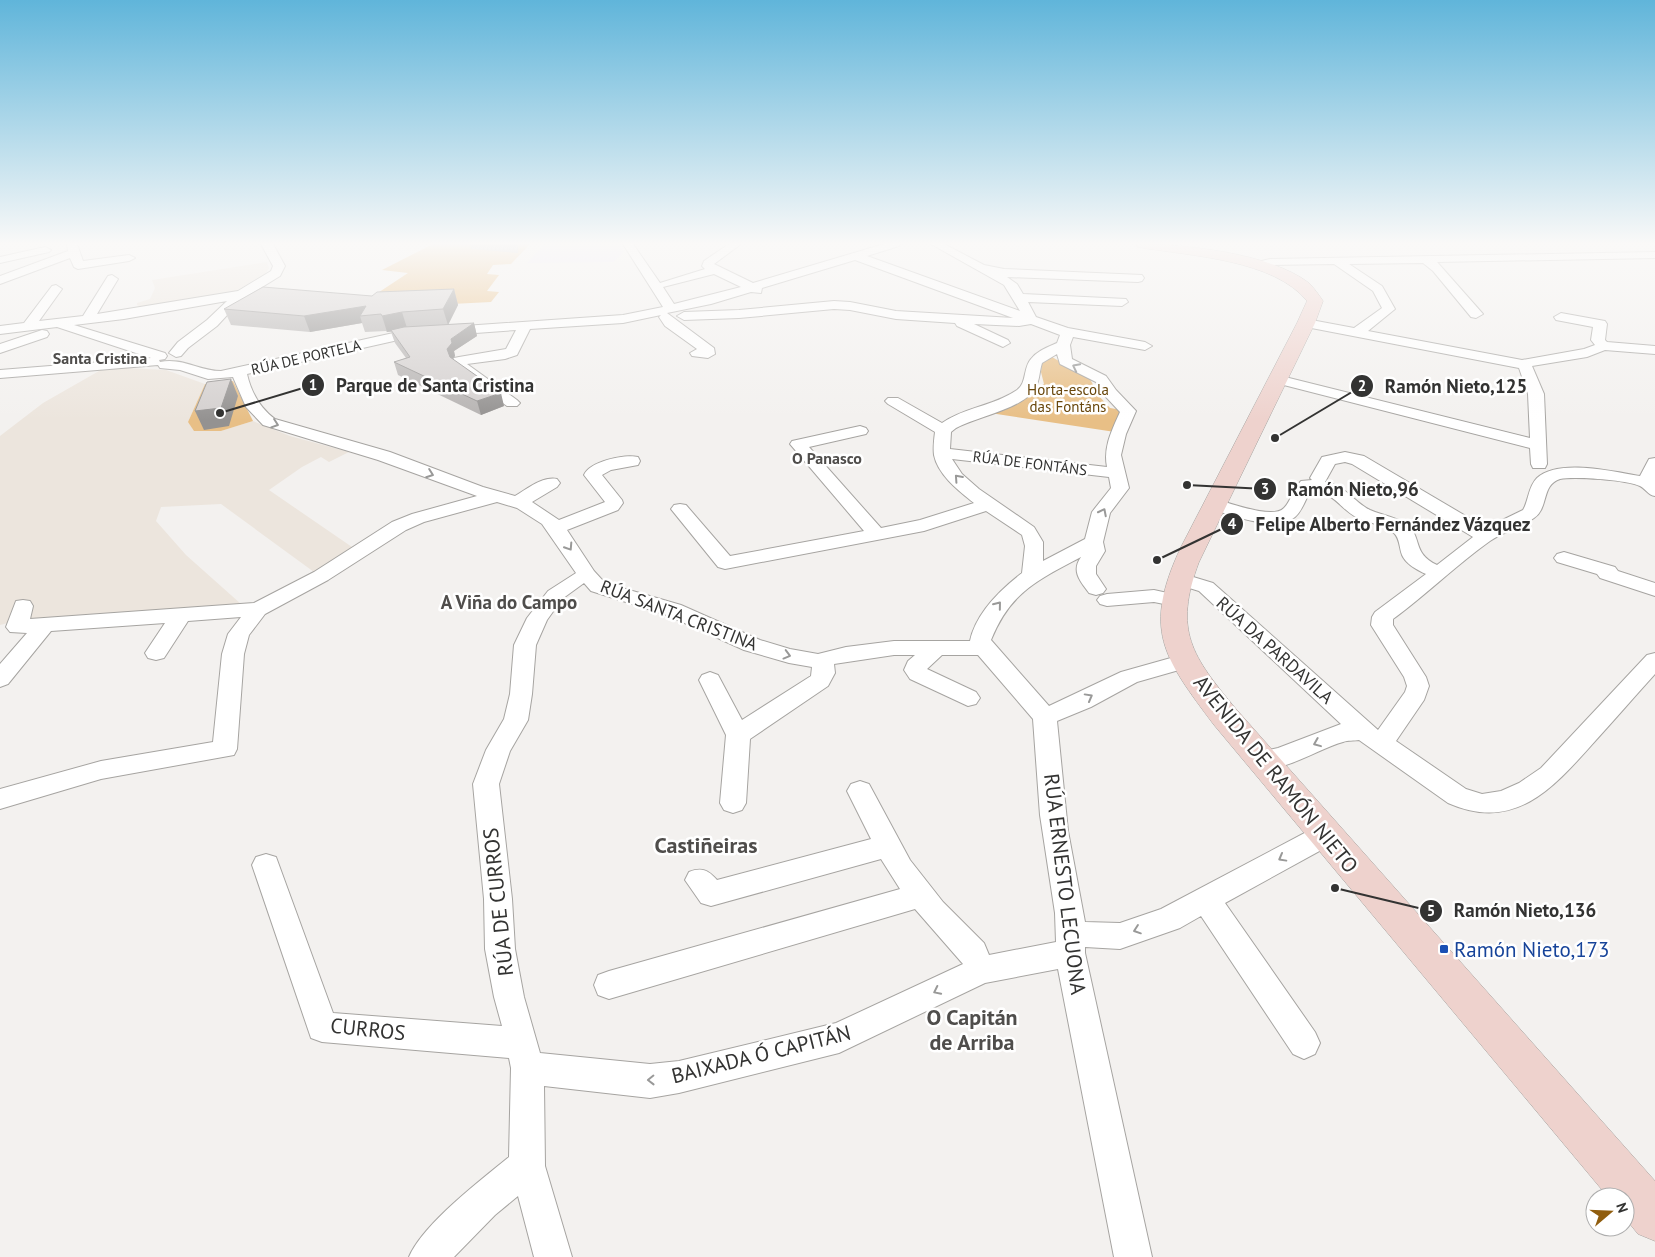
<svg xmlns="http://www.w3.org/2000/svg" width="1655" height="1257" font-family="'PT Sans',sans-serif">
  <style>
    .built { fill: #ece5dd }
    .education { fill: #ebe4f9 }
    .green { fill: #e8bf86 }
    .lines { fill: none; stroke-linecap: round; stroke-linejoin: round }
    .minor-casing { stroke: #a6a4a1; stroke-width: 2 }
    .secondary-casing { stroke: #a6a4a1; stroke-width: 1 }
    .minor { fill: #fff; fill-rule: evenodd }
    .secondary { fill: #eed2cd; fill-rule: evenodd }
    .wall { fill: #b6b3b2 }
    .shaded-wall { fill: #949291 }
    .building { fill: #d4d0cf; stroke: #949291 }
    .oneway { stroke: #999998 }
    .transit-dot { fill: #1a4fb4; stroke: #fff; stroke-width: 2 }
    .labels { text-anchor: middle; dominant-baseline: central; stroke-width: 5; stroke-linejoin: round; paint-order: stroke }
    .far-street-label { font-size: 15px; fill: #333332; stroke: #fff }
    .far-park-label { font-size: 15px; fill: #69470c; stroke: #fff }
    .far-neighbourhood-label { font-size: 16px; font-weight: bold; fill: #4f4d4b; stroke: #fff }
    .street-label { font-size: 18px; fill: #333332; stroke: #fff }
    .neighbourhood-label { font-size: 19px; font-weight: bold; fill: #4f4d4b; stroke: #fff }
    .near-street-label { font-size: 21px; fill: #333332; stroke: #fff }
    .near-transit-label { font-size: 21px; fill: #164399; stroke: #fff; text-anchor: start }
    .near-neighbourhood-label { font-size: 22px; font-weight: bold; fill: #4f4d4b; stroke: #fff }
    .leader { fill: none; stroke: #333332; stroke-width: 2 }
    .callout-dot { fill: #333332; stroke: #fff; stroke-width: 2 }
    .mark-label { font-size: 15px; text-anchor: middle; font-weight: bold; fill: #fff }
    .callout-label { font-size: 19px; text-anchor: middle; font-weight: bold; fill: #333332; stroke: #fff; stroke-width: 5; stroke-linejoin: round; paint-order: stroke }
  </style>
  <rect width="100%" height="100%" fill="#f3f1ef"/>
  <!-- built -->
  <g class="built">
    <path d="M 267,262 L 269,268 L 266,273 L 234,292 L 143,308 L 137,305 L 137,303 L 150,299 L 155,288 L 152,280 Z"/>
    <path d="M 106,367 L 166,370 L 205,384 L 188,422 L 221,431 L 253,421 L 290,436 L 349,452 L 329,462 L 321,457 L 302,467 L 269,490 L 352,547 L 314,572 L 221,504 L 161,507 L 156,521 L 186,555 L 241,604 L 16,621 L 0,625 L 0,436 L 43,403 Z"/>
  </g>
  <!-- education -->
  <path class="education" d="M 545,244 L 620,244 L 624,252 L 613,262 L 527,263 Z"/>
  <!-- green -->
  <g class="green">
    <path d="M 433,244 L 530,244 L 511,264 L 493,265 L 487,274 L 499,275 L 487,291 L 499,292 L 491,302 L 373,308 L 361,304 L 408,273 L 382,270 Z"/>
    <path d="M 1052,357 L 1090,379 L 1099,396 L 1110,408 L 1122,410 L 1115,432 L 990,413 L 1003,408 L 1044,384 L 1041,372 L 1042,363 Z"/>
    <path d="M 233,381 L 253,421 L 221,431 L 194,431 L 188,422 L 205,384 Z"/>
  </g>
  <g class="lines">
    <defs>
      <g id="minor">
        <path d="M 67,244 L 77,244 L 83,261 L 129,255 L 135,258 L 129,261 L 78,269 L 74,267 L 70,258 L 0,284 L 0,276 L 68,251 Z"/>
        <path d="M 261,244 L 273,244 L 285,266 L 280,276 L 241,300 L 217,326 L 188,348 L 181,356 L 176,357 L 169,353 L 178,342 L 207,320 L 227,301 L 124,319 L 74,325 L 165,353 L 167,356 L 165,359 L 159,360 L 160,362 C 181,357 200,371 221,371 L 407,330 L 623,315 L 663,307 L 623,244 L 633,244 L 660,283 L 705,269 L 702,266 L 704,261 L 729,244 L 741,244 L 714,264 L 753,283 L 884,244 L 900,244 L 899,246 L 867,256 L 1020,311 L 1004,285 L 931,244 L 944,244 L 984,265 L 1004,269 L 1142,275 L 1144,278 L 1142,281 L 1138,282 L 1007,277 L 1017,284 L 1023,294 L 1126,299 L 1128,302 L 1122,306 L 1028,302 L 1036,317 L 1068,328 L 1145,342 L 1152,346 L 1145,350 L 1073,337 L 1070,345 L 1072,359 L 1106,376 L 1116,390 L 1136,411 L 1126,434 L 1121,455 L 1129,488 L 1110,513 L 1103,542 L 1105,551 L 1096,566 L 1096,574 L 1106,589 L 1103,593 L 1096,595 L 1089,593 C 1080,581 1071,571 1081,557 C 1038,580 1010,592 991,640 L 1049,706 L 1121,672 L 1185,654 L 1193,656 L 1196,661 L 1193,666 L 1137,682 L 1091,707 L 1057,721 L 1068,831 L 1085,922 L 1120,923 L 1161,909 L 1316,827 L 1325,824 L 1334,827 L 1338,835 L 1334,843 L 1225,903 L 1315,1032 L 1320,1043 L 1315,1054 L 1304,1059 L 1293,1054 L 1201,916 L 1180,928 L 1120,949 L 1085,947 L 1085,953 L 1152,1257 L 1114,1257 L 1058,969 L 985,983 L 839,1053 L 679,1093 L 650,1098 L 544,1086 L 545,1166 L 572,1257 L 534,1257 L 518,1196 L 495,1215 L 454,1257 L 409,1257 C 423,1224 481,1180 509,1157 L 511,1068 L 509,1058 L 322,1042 L 311,1038 L 252,865 L 256,857 L 266,854 L 276,857 L 333,1013 L 502,1026 L 494,997 L 485,949 L 484,899 L 473,784 L 486,750 L 504,719 L 510,694 L 514,645 L 527,618 L 548,591 L 576,573 L 542,524 L 517,508 L 497,502 L 424,522 L 406,530 L 328,580 L 265,614 L 249,635 L 244,654 L 237,749 L 234,755 L 101,779 L 0,809 L 0,789 L 101,761 L 213,742 L 222,654 L 228,634 L 241,617 L 188,621 L 164,658 L 156,660 L 148,658 L 145,653 L 165,623 L 51,631 L 8,684 L 0,687 L 0,664 L 27,633 L 10,632 L 6,627 L 16,601 L 23,600 L 30,601 L 33,606 L 30,619 L 254,603 L 314,572 L 392,522 L 412,514 L 477,496 L 378,460 L 263,425 L 246,407 L 233,377 L 208,379 L 180,370 L 160,368 L 158,365 L 0,378 L 0,370 L 151,358 L 57,327 L 0,334 L 0,326 L 24,323 L 52,286 L 56,285 L 62,289 L 39,321 L 83,316 L 108,276 L 112,275 L 118,279 L 97,314 L 238,291 L 271,271 L 273,266 ZM 855,260 L 1013,318 L 896,311 L 850,302 L 834,301 L 739,310 L 684,312 L 677,316 L 684,320 L 739,318 L 834,309 L 850,310 L 896,319 L 955,323 L 957,326 L 1003,347 L 1010,343 L 1008,340 L 974,324 L 1019,326 L 1031,324 L 1060,335 L 1057,343 C 1048,347 1037,351 1031,359 C 1023,368 1027,383 1017,390 C 994,406 965,407 942,423 L 898,398 L 888,398 L 885,401 L 888,404 L 935,432 C 934,440 933,448 934,455 C 938,475 959,491 974,503 L 920,520 L 881,528 L 809,447 L 866,434 L 868,431 L 866,428 L 860,426 L 792,441 L 790,444 L 864,531 L 730,556 L 686,505 L 680,504 L 674,505 L 671,509 L 718,567 L 725,569 L 924,531 L 986,511 L 1022,535 L 1025,546 L 1022,573 C 1000,590 976,613 970,641 L 894,641 L 846,647 L 818,654 L 790,649 L 760,640 L 681,605 L 605,583 L 594,571 L 567,530 L 618,510 L 623,503 L 622,500 L 602,475 L 611,470 L 638,465 L 640,461 L 638,457 C 625,454 590,461 584,475 L 605,502 L 559,520 L 532,502 L 557,487 L 560,483 L 557,479 C 543,476 527,489 515,496 L 483,487 L 390,452 L 275,419 C 260,408 251,392 247,374 L 407,338 L 516,330 L 506,349 L 459,357 L 454,358 L 452,361 L 455,369 L 507,406 L 517,406 L 520,403 L 517,400 L 467,364 L 505,359 L 517,355 L 530,329 L 623,323 L 661,315 L 659,317 L 665,326 L 697,349 L 690,353 L 692,356 L 708,358 L 715,354 L 714,348 L 667,313 L 711,304 L 751,292 L 761,293 L 762,288 ZM 714,274 L 741,287 L 674,304 L 663,287 ZM 1057,354 L 1060,364 L 1096,382 L 1105,396 L 1120,412 C 1112,430 1103,447 1107,467 L 950,449 L 951,432 L 956,428 C 977,417 1021,409 1034,390 C 1040,382 1039,372 1042,363 ZM 952,459 L 1109,477 L 1111,488 L 1092,512 L 1085,539 L 1043,561 L 1043,542 L 1034,527 L 979,489 L 962,474 ZM 584,583 L 591,591 L 667,615 L 744,650 L 789,663 L 812,667 L 811,676 L 742,720 L 718,675 L 710,672 L 702,675 L 699,680 L 726,735 L 720,803 L 724,810 L 733,813 L 742,810 L 746,803 L 750,739 L 828,686 L 835,673 L 834,664 L 894,655 L 915,655 L 908,661 L 904,670 L 910,679 L 968,706 L 976,704 L 980,698 L 976,692 L 927,669 L 942,655 L 978,655 L 1033,719 L 1040,815 L 1055,913 L 1056,942 L 989,955 L 984,943 L 943,902 L 910,860 L 869,784 L 860,781 L 851,784 L 847,791 L 871,839 L 717,880 C 708,870 702,867 689,872 L 685,880 L 701,903 L 711,906 L 881,859 L 900,889 L 609,971 L 598,975 L 594,985 L 598,995 L 609,999 L 915,909 L 963,964 L 836,1023 L 679,1061 L 650,1064 L 540,1053 L 524,997 L 515,949 L 512,899 L 499,784 L 510,751 L 528,720 L 532,694 L 536,645 L 547,620 L 562,599 Z"/>
        <path d="M 45,247 L 51,250 L 49,252 L 0,263 L 0,257 Z"/>
        <path d="M 1655,252 L 1655,258 L 1437,262 L 1483,314 L 1476,318 L 1471,317 L 1433,271 L 1423,263 L 1349,264 L 1382,286 L 1395,309 L 1368,331 L 1522,360 L 1584,349 L 1595,345 L 1591,340 L 1593,327 L 1556,320 L 1554,317 L 1561,313 L 1605,321 L 1607,324 L 1605,340 L 1607,342 L 1655,346 L 1655,354 L 1605,350 L 1587,357 L 1532,366 L 1544,394 L 1547,464 L 1545,468 L 1533,468 L 1531,464 L 1530,448 L 1272,382 L 1270,379 L 1272,376 L 1277,375 L 1530,438 L 1528,394 L 1519,368 L 1301,326 L 1299,323 L 1306,319 L 1354,328 L 1382,308 L 1373,291 L 1334,264 L 1270,265 L 1257,269 L 1251,265 L 1253,263 L 1270,259 Z"/>
        <path d="M 42,330 L 47,331 L 49,334 L 47,337 L 0,353 L 0,344 Z"/>
        <path d="M 1345,452 L 1364,456 L 1486,528 L 1523,510 C 1529,500 1528,487 1537,478 C 1559,458 1614,472 1640,476 L 1649,459 L 1655,458 L 1655,496 C 1648,495 1646,489 1640,486 C 1626,480 1575,476 1560,479 C 1541,485 1549,508 1534,518 C 1521,528 1504,531 1490,541 C 1456,565 1426,595 1393,619 L 1393,625 L 1426,677 L 1429,686 L 1424,700 L 1396,741 L 1466,789 L 1482,794 L 1501,791 L 1519,783 L 1541,768 L 1647,655 L 1655,653 L 1655,674 C 1635,696 1616,718 1596,740 C 1554,787 1516,833 1448,803 L 1359,740 C 1354,741 1348,740 1343,742 C 1317,749 1279,776 1252,768 L 1249,761 L 1252,754 L 1278,748 L 1341,724 L 1199,591 L 1173,583 L 1170,579 L 1173,575 L 1180,573 L 1213,583 L 1378,730 L 1405,692 L 1407,686 L 1404,677 L 1371,625 L 1372,617 L 1375,612 L 1426,574 C 1417,570 1406,564 1402,555 C 1399,547 1400,539 1394,533 C 1386,525 1368,523 1358,518 C 1338,508 1337,493 1311,491 C 1305,499 1303,510 1295,517 C 1276,533 1228,514 1208,508 L 1205,504 L 1208,500 L 1214,499 C 1228,502 1273,520 1284,508 C 1291,501 1293,489 1301,481 L 1312,480 L 1310,478 L 1322,457 ZM 1345,462 L 1352,464 L 1473,537 L 1437,565 C 1411,553 1423,536 1406,524 C 1396,517 1381,515 1370,510 C 1354,502 1345,485 1325,482 L 1335,464 Z"/>
        <path d="M 1564,552 L 1615,567 L 1618,571 L 1655,583 L 1655,596 L 1600,578 L 1597,574 L 1557,562 L 1554,558 L 1557,554 Z"/>
        <path d="M 1154,590 L 1181,596 L 1184,600 L 1181,604 L 1174,606 L 1154,602 L 1107,606 L 1100,604 L 1097,600 L 1100,596 L 1107,594 Z"/>
      </g>
      <path id="secondary" d="M 1136,244 C 1184,244 1270,253 1309,283 C 1314,288 1319,295 1323,301 L 1315,323 L 1199,562 C 1173,631 1192,656 1236,709 L 1655,1181 L 1655,1241 L 1638,1234 L 1625,1218 L 1625,1197 L 1608,1197 L 1214,725 C 1163,657 1142,630 1181,547 L 1297,323 L 1307,301 C 1274,260 1192,256 1143,248 L 1138,247 Z"/>
    </defs>
    <!-- minor casing -->
    <use href="#minor" class="minor-casing"/>
    <!-- secondary casing -->
    <use href="#secondary" class="secondary-casing"/>
    <!-- minor -->
    <use href="#minor" class="minor"/>
    <!-- secondary -->
    <use href="#secondary" class="secondary"/>
  </g>
  <!-- wall -->
  <g class="wall">
    <path d="M 470,244 L 518,244 L 518,253 L 471,249 Z"/>
    <path d="M 454,289 L 458,305 L 448,325 L 474,323 L 477,336 L 454,351 L 455,356 L 453,359 L 504,406 L 481,415 L 398,375 L 394,362 L 406,358 L 395,343 L 391,332 L 387,332 L 386,331 L 365,332 L 362,323 L 310,332 L 231,325 L 224,309 L 372,296 Z"/>
  </g>
  <!-- shaded-wall -->
  <g class="shaded-wall">
    <path d="M 454,289 L 458,305 L 448,325 L 443,309 Z"/>
    <path d="M 366,306 L 360,316 L 362,323 L 310,332 L 304,316 Z"/>
    <path d="M 402,312 L 407,328 L 387,332 L 382,316 Z"/>
    <path d="M 474,323 L 477,336 L 454,351 L 455,356 L 450,362 L 447,349 L 451,339 Z"/>
    <path d="M 231,379 L 238,396 L 229,426 L 204,430 L 195,411 Z"/>
    <path d="M 501,393 L 504,406 L 481,415 L 477,401 Z"/>
  </g>
  <!-- building -->
  <g class="building">
    <path d="M 500,244 L 517,244 L 517,245 Z"/>
    <path d="M 263,287 L 372,296 L 377,292 L 454,289 L 443,309 L 402,312 L 382,316 L 381,314 L 360,316 L 366,306 L 304,316 L 224,309 Z"/>
    <path d="M 474,323 L 451,339 L 452,343 L 447,349 L 450,357 L 501,393 L 477,401 L 394,362 L 410,357 L 391,330 L 404,327 Z"/>
    <path d="M 231,379 L 221,408 L 195,411 L 207,382 Z"/>
  </g>
  <!-- one-way arrows -->
  <defs><path id="oneway-chevron" d="M-2-3.5L2.5 0L-2 3.5" fill="none" stroke-width="1.6" stroke-linecap="round" stroke-linejoin="round" transform="scale(1.25)"/></defs>
  <g class="oneway">
    <use href="#oneway-chevron" transform="translate(1076 367) rotate(-153)"/>
    <use href="#oneway-chevron" transform="translate(275 424) rotate(19)"/>
    <use href="#oneway-chevron" transform="translate(430 474) rotate(20)"/>
    <use href="#oneway-chevron" transform="translate(958 478) rotate(-132)"/>
    <use href="#oneway-chevron" transform="translate(1103 512) rotate(-63)"/>
    <use href="#oneway-chevron" transform="translate(569 547) rotate(57)"/>
    <use href="#oneway-chevron" transform="translate(998 605) rotate(-51)"/>
    <use href="#oneway-chevron" transform="translate(787 655) rotate(15)"/>
    <use href="#oneway-chevron" transform="translate(1089 697) rotate(-29)"/>
    <use href="#oneway-chevron" transform="translate(1317 743) rotate(158)"/>
    <use href="#oneway-chevron" transform="translate(1282 858) rotate(151)"/>
    <use href="#oneway-chevron" transform="translate(1137 930) rotate(161)"/>
    <use href="#oneway-chevron" transform="translate(937 991) rotate(154)"/>
    <use href="#oneway-chevron" transform="translate(651 1080) rotate(179)"/>
  </g>
  <!-- sky -->
  <linearGradient id="sky" x2="0" y2="1"><stop stop-color="#60b5da"/><stop offset="0.58" stop-color="#faf9f8"/><stop offset="1" stop-color="#faf9f8" stop-opacity="0"/></linearGradient>
  <rect width="1655" height="420" fill="url(#sky)"/>
  <!-- markers -->
  <rect class="transit-dot" x="1439" y="944" width="10" height="10" rx="2.5"/>
  <g class="labels">
    <!-- far-street labels -->
    <g class="far-street-label">
      <text transform="translate(306 357) rotate(-13)">RÚA DE PORTELA</text>
      <text transform="translate(1030 463) rotate(7)">RÚA DE FONTÁNS</text>
    </g>
    <!-- far-park labels -->
    <g class="far-park-label">
      <text x="1068" y="389">Horta-escola<tspan x="1068" dy="17">das Fontáns</tspan></text>
    </g>
    <!-- far-neighbourhood labels -->
    <g class="far-neighbourhood-label">
      <text x="100" y="358">Santa Cristina</text>
      <text x="827" y="458">O Panasco</text>
    </g>
    <!-- street labels -->
    <g class="street-label">
      <text transform="translate(679 615) rotate(21)">RÚA SANTA CRISTINA</text>
      <text transform="translate(1275 650) rotate(42)">RÚA DA PARDAVILA</text>
    </g>
    <!-- neighbourhood labels -->
    <g class="neighbourhood-label">
      <text x="509" y="602">A Viña do Campo</text>
    </g>
    <!-- near-street labels -->
    <g class="near-street-label">
      <text transform="translate(1276 774) rotate(51)">AVENIDA DE RAMÓN NIETO</text>
      <text transform="translate(1065 884) rotate(83)">RÚA ERNESTO LECUONA</text>
      <text transform="translate(498 902) rotate(-96)">RÚA DE CURROS</text>
      <text transform="translate(368 1029) rotate(6)">CURROS</text>
      <text transform="translate(761 1054) rotate(-14)">BAIXADA Ó CAPITÁN</text>
    </g>
    <!-- near-transit labels -->
    <g class="near-transit-label">
      <text x="1454" y="949">Ramón Nieto,173</text>
    </g>
    <!-- near-neighbourhood labels -->
    <g class="near-neighbourhood-label">
      <text x="706" y="845">Castiñeiras</text>
      <text x="972" y="1017">O Capitán<tspan x="972" dy="25">de Arriba</tspan></text>
    </g>
  </g>
  <!-- callouts -->
  <path class="leader" d="M220 413L313 385M1275 438L1362 386M1187 485L1265 489M1157 560L1232 524M1335 888L1431 911"/>
  <g class="callout-dot">
    <circle cx="220" cy="413" r="5"/>
    <circle cx="1275" cy="438" r="5"/>
    <circle cx="1187" cy="485" r="5"/>
    <circle cx="1157" cy="560" r="5"/>
    <circle cx="1335" cy="888" r="5"/>
    <circle cx="313" cy="385" r="12"/>
    <circle cx="1362" cy="386" r="12"/>
    <circle cx="1265" cy="489" r="12"/>
    <circle cx="1232" cy="524" r="12"/>
    <circle cx="1431" cy="911" r="12"/>
  </g>
  <g class="mark-label">
    <text x="313" y="390">1</text>
    <text x="1362" y="391">2</text>
    <text x="1265" y="494">3</text>
    <text x="1232" y="529">4</text>
    <text x="1431" y="916">5</text>
  </g>
  <g class="callout-label">
    <text x="435" y="392">Parque de Santa Cristina</text>
    <text x="1456" y="393">Ramón Nieto,125</text>
    <text x="1353" y="496">Ramón Nieto,96</text>
    <text x="1393" y="531">Felipe Alberto Fernández Vázquez</text>
    <text x="1525" y="917">Ramón Nieto,136</text>
  </g>
  <!-- north arrow -->
  <g transform="translate(1610 1212) rotate(71)"><circle r="24" fill="#ffffff" stroke="#adadad"/>
  <path d="M0-4L9 19L0 12L-9 19Z" fill="#905d0e"/>
  <text y="-8" font-size="14" font-weight="bold" text-anchor="middle" fill="#333332">N</text>
  </g>
</svg>
